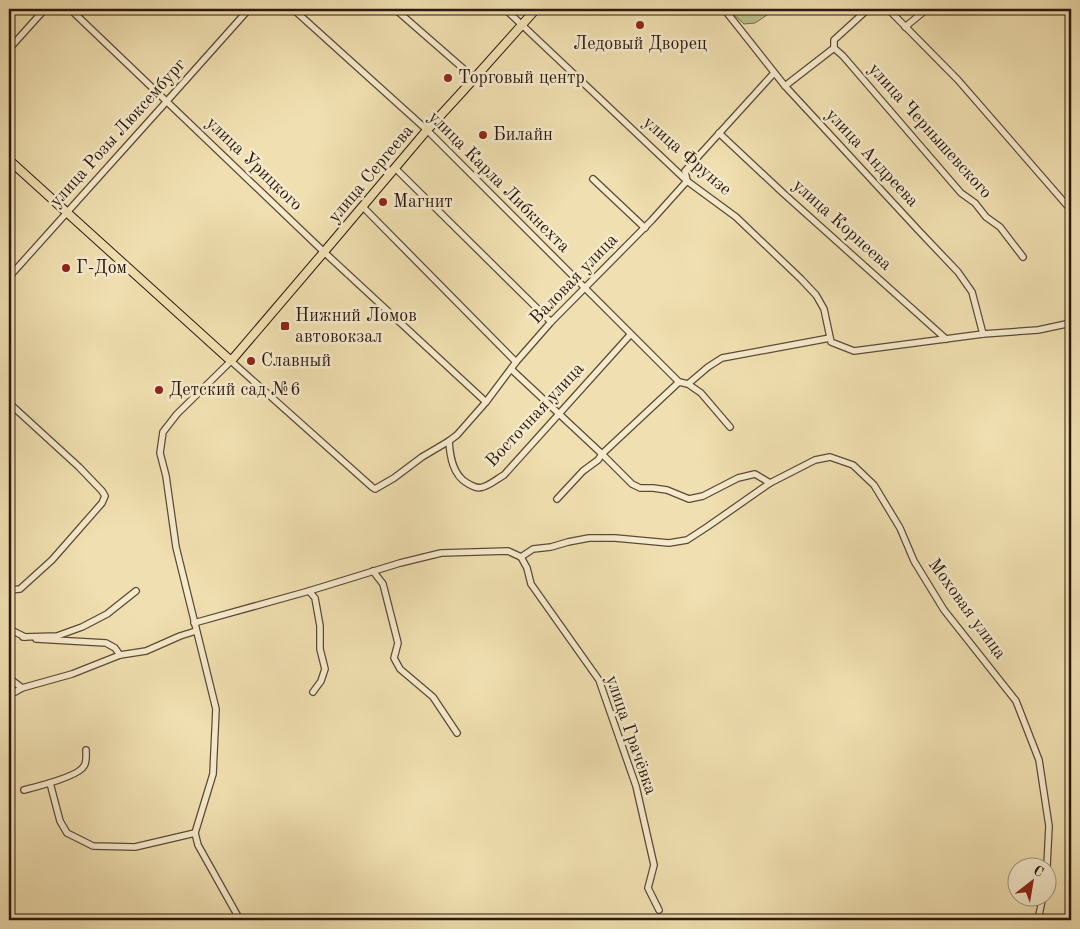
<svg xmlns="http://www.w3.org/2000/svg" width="1080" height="929" font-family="'Old Standard TT',serif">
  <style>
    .green { fill: #b9c28c; stroke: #726d4e }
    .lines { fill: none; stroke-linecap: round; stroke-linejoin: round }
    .minor-casing { stroke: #5c4a37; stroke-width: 8 }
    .major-casing { stroke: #2b180f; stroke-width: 10 }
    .minor { stroke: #f5eacc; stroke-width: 5.5 }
    .major { stroke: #f0dfb0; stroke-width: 8 }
    .poi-dot { fill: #8f2418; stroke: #f5eacc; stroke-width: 2 }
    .labels { text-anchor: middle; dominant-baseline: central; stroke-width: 5; stroke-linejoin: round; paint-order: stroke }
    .poi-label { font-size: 18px; fill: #2b180f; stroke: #f5eacc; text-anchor: start }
    .street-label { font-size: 18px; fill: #2b180f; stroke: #f5eacc }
  </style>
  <rect width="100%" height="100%" fill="#f0dfb0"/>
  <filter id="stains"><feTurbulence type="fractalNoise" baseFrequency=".004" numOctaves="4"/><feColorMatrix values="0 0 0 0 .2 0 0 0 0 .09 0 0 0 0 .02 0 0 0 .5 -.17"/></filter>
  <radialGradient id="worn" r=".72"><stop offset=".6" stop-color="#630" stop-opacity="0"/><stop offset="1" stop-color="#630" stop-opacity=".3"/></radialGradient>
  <!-- green -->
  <path class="green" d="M 730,9 L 776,9 L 755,23 L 744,24 L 732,13 Z"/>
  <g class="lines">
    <defs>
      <g id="minor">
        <path d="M 70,9 L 324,252 L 486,402"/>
        <path d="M 293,9 L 427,130 L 679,382"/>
        <path d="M 395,9 L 474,78"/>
        <path d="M 505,9 L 687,181 L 736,217 L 801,279 L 816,295 L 824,309 L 831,342 L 854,351 L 983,334 L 1038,330 L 1071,323"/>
        <path d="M 724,9 L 785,86 L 920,232 L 958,272 L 972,292 L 983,334"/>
        <path d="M 888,9 L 958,80 L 1071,210"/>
        <path d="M 905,27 L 927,9"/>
        <path d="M 834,48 L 843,56 L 961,193 L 975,203 L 986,217 L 1000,227 L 1023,257"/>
        <path d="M 9,49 L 45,9"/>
        <path d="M 785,86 L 834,48 L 834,40 L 868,9"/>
        <path d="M 719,133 L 783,193 L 946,339"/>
        <path d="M 395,168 L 551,322"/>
        <path d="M 593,179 L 645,228"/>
        <path d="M 363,207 L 516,362"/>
        <path d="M 9,277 L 167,101 L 249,9"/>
        <path d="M 511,369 L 602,454 L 632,484 L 640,488 L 653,488 L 667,490 L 689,499 L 703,496 L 738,478 L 755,474 L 770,483"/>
        <path d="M 688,384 L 701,393 L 730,427"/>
        <path d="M 9,403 L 79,467 L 102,491 L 105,496 L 102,503 L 52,560 L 20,589 L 9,590"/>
        <path d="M 449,441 C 450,457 453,475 467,483 C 472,486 477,489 483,487 C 490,485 497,479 504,475 L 630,335"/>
        <path d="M 9,480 L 10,478"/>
        <path d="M 557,499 L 583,471 L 598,460 L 602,454 L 679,382 L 688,384 L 708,367 L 722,358 L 830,338"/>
        <path d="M 521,557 L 527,568 L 531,584 L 599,680 L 636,786 L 654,865 L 648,888 L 659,910"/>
        <path d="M 373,571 L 383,584 L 398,643 L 394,658 L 400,669 L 433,697 L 457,733"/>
        <path d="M 309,591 L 315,598 L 320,626 L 320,649 L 325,669 L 321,681 L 313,692"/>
        <path d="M 194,623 L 309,591 L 400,563 L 441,553 L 508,551 L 521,557 L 533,549 L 551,547 L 568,542 L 589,538 L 615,538 L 669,543 L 687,540 L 707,527 L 770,483 L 815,460 L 830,457 L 853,465 L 874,485 L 900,528 L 914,561 L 944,610 L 1016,701 L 1039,760 L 1049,826 L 1047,866"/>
        <path d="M 9,629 L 25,637"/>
        <path d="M 23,637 L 57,636 L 82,627 L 107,614 L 136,591"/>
        <path d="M 36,639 L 106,643 L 115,648 L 120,655"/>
        <path d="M 9,678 L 22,688"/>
        <path d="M 9,693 L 15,692 L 22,688 L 72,674 L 120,655 L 146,651 L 180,636 L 196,631"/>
        <path d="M 50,783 L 60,821 L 67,833 L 93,846 L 135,847 L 195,833"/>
        <path d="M 24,790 C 36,787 79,776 84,766 C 87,762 86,755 86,750"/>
        <path d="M 240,920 L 198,845 L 195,833 L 213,774 L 216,709 L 176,547 L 166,476 L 160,453 L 163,432 L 177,414 L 231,361 L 372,487 L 375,489 L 394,478 L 422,457 L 449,441 L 457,435 L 486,402 L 516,362 L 551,322 L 652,220 L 687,181 L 685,171 L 774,73"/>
        <path d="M 1037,920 L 1039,915 L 1043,896"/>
      </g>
      <path id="major" d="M 9,160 L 231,361 L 324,252 L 427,130 L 462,92 L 536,9"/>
    </defs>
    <!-- minor casing -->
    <use href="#minor" class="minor-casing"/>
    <!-- major casing -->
    <use href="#major" class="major-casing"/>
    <!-- minor -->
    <use href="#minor" class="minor"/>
    <!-- major -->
    <use href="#major" class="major"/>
  </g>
  <!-- markers -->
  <g class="poi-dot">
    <circle cx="640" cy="25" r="5"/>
    <circle cx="448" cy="78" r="5"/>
    <circle cx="483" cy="135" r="5"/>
    <circle cx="383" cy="202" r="5"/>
    <circle cx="66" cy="268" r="5"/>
    <rect x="280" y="321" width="10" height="10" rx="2.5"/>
    <circle cx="251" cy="361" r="5"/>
    <circle cx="159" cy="390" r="5"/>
  </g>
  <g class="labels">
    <!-- poi labels -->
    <g class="poi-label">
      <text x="640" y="44" text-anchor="middle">Ледовый Дворец</text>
      <text x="458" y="78">Торговый центр</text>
      <text x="493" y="135">Билайн</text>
      <text x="393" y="202">Магнит</text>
      <text x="76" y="268">Г-Дом</text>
      <text x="295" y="316">Нижний Ломов<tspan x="295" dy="21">автовокзал</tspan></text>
      <text x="261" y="361">Славный</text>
      <text x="169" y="390">Детский сад №6</text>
    </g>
    <!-- street labels -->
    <g class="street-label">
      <text transform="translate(930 131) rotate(48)">улица Чернышевского</text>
      <text transform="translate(118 133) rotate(-48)">улица Розы Люксембург</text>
      <text transform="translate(687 156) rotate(41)">улица Фрунзе</text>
      <text transform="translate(872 158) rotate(47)">улица Андреева</text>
      <text transform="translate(254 164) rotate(44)">улица Урицкого</text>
      <text transform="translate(371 174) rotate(-50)">улица Сергеева</text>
      <text transform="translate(499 182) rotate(45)">улица Карла Либкнехта</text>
      <text transform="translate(842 225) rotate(42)">улица Корнеева</text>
      <text transform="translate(574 279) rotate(-46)">Валовая улица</text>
      <text transform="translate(535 415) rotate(-47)">Восточная улица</text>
      <text transform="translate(967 609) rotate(54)">Моховая улица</text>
      <text transform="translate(631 735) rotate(71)">улица Грачёвка</text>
    </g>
  </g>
  <!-- margin -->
  <rect width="1080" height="929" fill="none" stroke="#f0dfb0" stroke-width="30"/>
  <rect x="10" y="10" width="1060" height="909" fill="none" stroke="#2b180f" stroke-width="2.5"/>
  <rect x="15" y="15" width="1050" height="899" fill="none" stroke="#2b180f"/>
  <!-- north arrow -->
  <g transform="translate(1032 882) rotate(31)"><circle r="24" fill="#f5eacc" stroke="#a49680"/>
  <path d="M0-4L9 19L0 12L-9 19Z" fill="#8f2418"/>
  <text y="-8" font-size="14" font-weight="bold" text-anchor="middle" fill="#2b180f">С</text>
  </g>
  <rect width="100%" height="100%" filter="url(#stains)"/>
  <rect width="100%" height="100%" fill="url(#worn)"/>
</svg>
